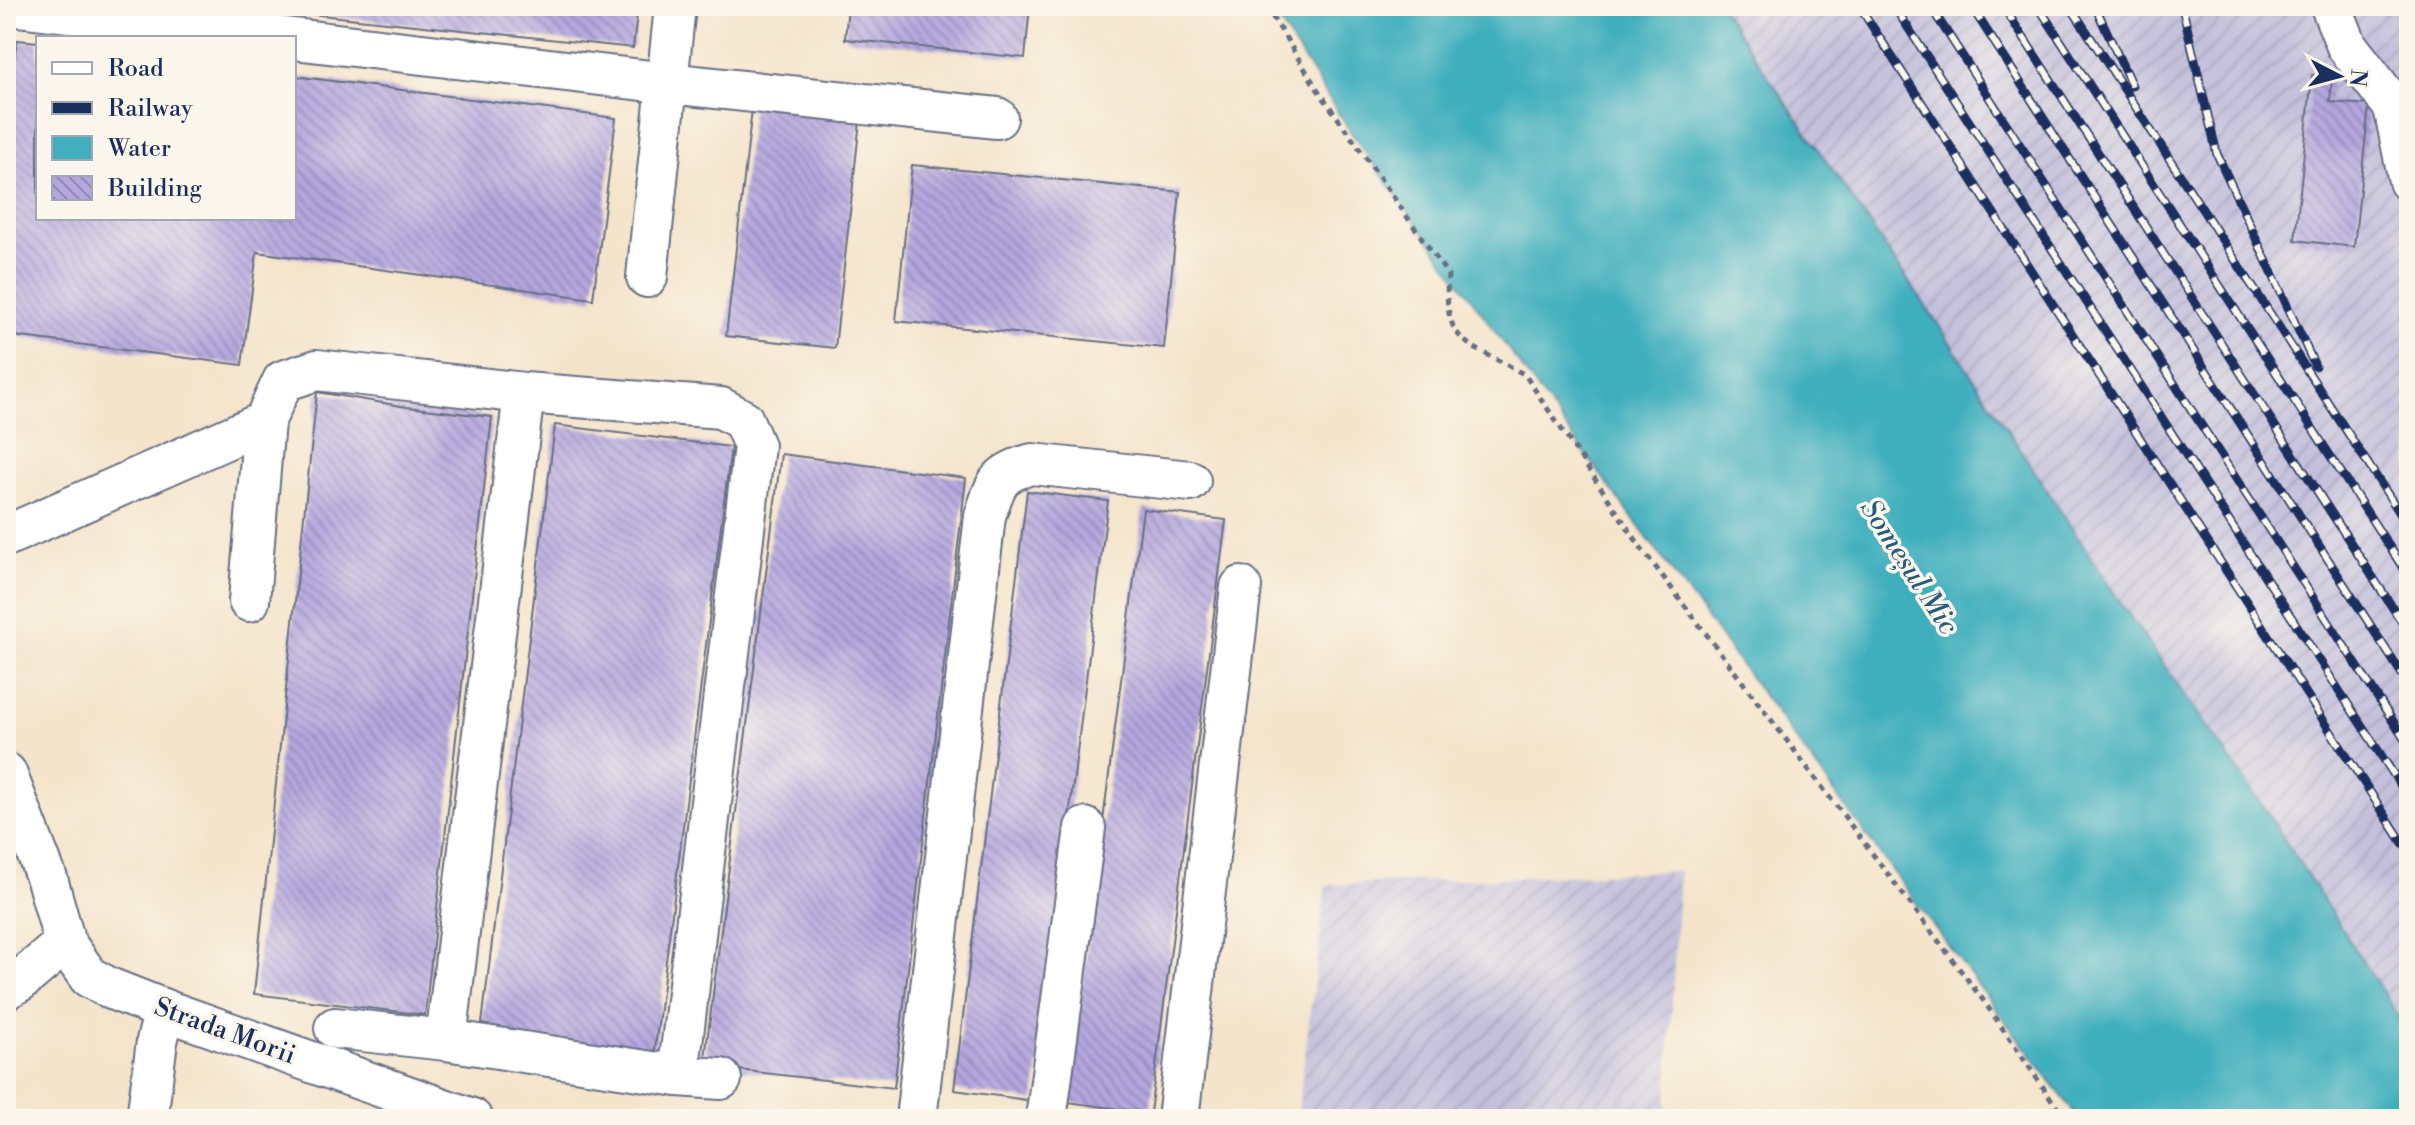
<svg xmlns="http://www.w3.org/2000/svg" width="2415" height="1125" font-family="'Libre Bodoni',serif">
  <style>
    .industrial { fill: url(#industrial-furrows) }
    .water { fill: #41afbd; stroke: #2e6f8e; stroke-width: 2 }
    .building { fill: url(#building-back-hatch) }
    .lines { fill: none; stroke-linecap: round; stroke-linejoin: round }
    .minor-casing { stroke: #676e84; stroke-width: 44 }
    .path { stroke: #676e84; stroke-width: 5; stroke-dasharray: 6 6; stroke-linecap: butt }
    .minor { stroke: #fff; stroke-width: 40 }
    .rail-casing { stroke: #1b2f5e; stroke-width: 9 }
    .rail { stroke: #fbf7ec; stroke-width: 6; stroke-dasharray: 18; stroke-linecap: butt }
    .labels { text-anchor: middle; dominant-baseline: central; stroke-width: 7; stroke-linejoin: round; paint-order: stroke }
    .street-label { font-size: 26px; fill: #1b2f5e; stroke: #fbf7ec }
    .water-label { font-size: 28px; font-style: italic; fill: #285c7f; stroke: #fbf7ec }
  </style>
  <defs>
    <pattern id="industrial-furrows" width="10" height="10" patternUnits="userSpaceOnUse" patternTransform="scale(2)"><rect width="10" height="10" fill="#c4c0db"/><path d="M-1 1l2-2M0 10L10 0M9 11l2-2" fill="none" stroke="#a8a5be"/></pattern>
    <pattern id="building-back-hatch" width="6" height="6" patternUnits="userSpaceOnUse" patternTransform="scale(2)"><rect width="6" height="6" fill="#b4a6de"/><path d="M-1 5l2 2M0 0l6 6M5-1l2 2" fill="none" stroke="#9288b7"/></pattern>
  </defs>
  <rect width="100%" height="100%" fill="#fbf7ec"/>
  <filter id="ink" filterUnits="userSpaceOnUse"><feTurbulence type="fractalNoise" baseFrequency=".0125" numOctaves="2"/><feDisplacementMap in="SourceGraphic" scale="16" xChannelSelector="R" yChannelSelector="G"/><feConvolveMatrix kernelMatrix="1 2 1 2 8 2 1 2 1" color-interpolation-filters="sRGB"/></filter>
  <filter id="wash" filterUnits="userSpaceOnUse"><feTurbulence type="fractalNoise" baseFrequency=".006" numOctaves="4" result="noise"/><feDisplacementMap in="SourceGraphic" scale="32" xChannelSelector="R" yChannelSelector="G"/><feGaussianBlur stdDeviation="1.8" result="paint"/><feColorMatrix in="noise" values="0 0 0 0 0 0 0 0 0 0 0 0 0 0 0 0 0 1.4 0 .05"/><feComposite in="paint" operator="in"/></filter>
  <g filter="url(#wash)">
    <rect width="100%" height="100%" fill="#f4e4cb"/>
    <!-- industrial -->
    <g class="industrial">
      <path d="M 1720,6 L 2409,6 L 2409,1033 L 2264,808 L 2124,608 L 1944,333 Z"/>
      <path d="M 1679,871 L 1666,1119 L 1297,1119 L 1326,885 Z"/>
    </g>
    <!-- water -->
    <path class="water" d="M 1269,6 L 1720,6 L 1944,333 L 2124,608 L 2264,808 L 2409,1033 L 2409,1119 L 2079,1119 L 1914,900 L 1508,349 L 1350,131 Z"/>
    <g id="blocks">
      <!-- building -->
      <g class="building">
        <path d="M 254,6 L 638,6 L 633,48 L 254,8 Z"/>
        <path d="M 848,6 L 1030,6 L 1025,58 L 845,39 Z"/>
        <path d="M 17,40 L 38,42 L 38,218 L 294,218 L 294,76 L 616,118 L 593,299 L 257,252 L 242,365 L 6,335 L 6,113 Z"/>
        <path d="M 2312,75 L 2332,77 L 2330,102 L 2369,105 L 2354,247 L 2295,240 Z"/>
        <path d="M 753,100 L 861,112 L 835,348 L 726,336 Z"/>
        <path d="M 912,165 L 1180,192 L 1164,348 L 896,321 Z"/>
        <path d="M 317,392 L 407,407 L 492,417 L 425,1015 L 254,994 Z"/>
        <path d="M 555,425 L 731,447 L 654,1056 L 481,1032 Z"/>
        <path d="M 781,454 L 966,478 L 894,1088 L 704,1066 Z"/>
        <path d="M 1027,491 L 1108,501 L 1034,1101 L 954,1090 Z"/>
        <path d="M 1143,509 L 1226,520 L 1150,1113 L 1067,1102 Z"/>
      </g>
    </g>
  </g>
  <g filter="url(#ink)">
    <use href="#blocks" fill-opacity="0" stroke="#676e84" stroke-width="2"/>
    <g class="lines">
      <defs>
        <g id="minor">
          <path d="M 17,6 L 287,38"/>
          <path d="M 2331,6 L 2347,46 L 2394,107 L 2409,181"/>
          <path d="M 294,39 L 668,83 L 997,118"/>
          <path d="M 647,277 L 675,6"/>
          <path d="M 6,536 L 264,422"/>
          <path d="M 249,601 L 264,422 L 283,381 L 317,370 L 524,393 L 721,408 L 743,420 L 754,446 L 678,1076"/>
          <path d="M 6,773 L 47,879 L 65,943 L 89,977 L 109,988 L 165,1010 L 472,1119"/>
          <path d="M 6,989 L 20,981 L 65,943"/>
          <path d="M 335,1028 L 446,1040 L 678,1076 L 721,1079"/>
          <path d="M 446,1040 L 524,393"/>
          <path d="M 147,1119 L 157,1041 L 165,1010"/>
          <path d="M 916,1119 L 985,516 C 996,483 997,473 1032,464 L 1190,481"/>
          <path d="M 1046,1119 L 1085,828"/>
          <path d="M 1178,1119 L 1241,587"/>
        </g>
      </defs>
      <!-- minor casing -->
      <use href="#minor" class="minor-casing"/>
      <!-- path -->
      <path class="path" d="M 1266,6 L 1316,87 L 1448,275 C 1442,350 1472,342 1525,375 L 1642,549 L 1983,1000 L 2065,1119"/>
      <!-- minor -->
      <use href="#minor" class="minor"/>
      <defs>
        <g id="rail">
          <path d="M 1859,6 L 2409,852"/>
          <path d="M 1894,6 L 2409,798"/>
          <path d="M 1930,6 L 2409,746"/>
          <path d="M 1971,6 L 2409,685"/>
          <path d="M 2003,6 L 2409,633"/>
          <path d="M 2038,6 L 2409,577"/>
          <path d="M 2070,6 L 2409,527"/>
          <path d="M 2095,6 L 2132,86"/>
          <path d="M 2182,6 L 2217,154 L 2315,366"/>
        </g>
      </defs>
      <!-- rail casing -->
      <use href="#rail" class="rail-casing"/>
      <!-- rail -->
      <use href="#rail" class="rail"/>
    </g>
  </g>
  <g class="labels">
    <!-- street labels -->
    <g class="street-label">
      <text transform="translate(225 1031) rotate(20)">Strada Morii</text>
    </g>
    <!-- water labels -->
    <g class="water-label">
      <text transform="translate(1909 567) rotate(57)">Someșul Mic</text>
    </g>
  </g>
  <!-- margin -->
  <rect width="2415" height="1125" fill="none" stroke="#fbf7ec" stroke-width="32"/>
  <!-- legend -->
  <rect x="36" y="36" width="260" height="184" fill="#fbf7ec" stroke="#a1a7b3" stroke-width="2"/>
  <rect x="52" y="62" width="40" height="12" fill="#ffffff" stroke="#a1a7b3" stroke-width="2"/>
  <text x="108" y="76" font-size="24" fill="#1b2f5e">Road</text>
  <rect x="52" y="102" width="40" height="12" fill="#1b2f5e" stroke="#a1a7b3" stroke-width="2"/>
  <text x="108" y="116" font-size="24" fill="#1b2f5e">Railway</text>
  <rect x="52" y="136" width="40" height="24" fill="#41afbd" stroke="#a1a7b3" stroke-width="2"/>
  <text x="108" y="156" font-size="24" fill="#1b2f5e">Water</text>
  <rect x="52" y="176" width="40" height="24" fill="url(#building-back-hatch)" stroke="#a1a7b3" stroke-width="2"/>
  <text x="108" y="196" font-size="24" fill="#1b2f5e">Building</text>
  <!-- north arrow -->
  <g transform="translate(2339 76) rotate(96)" stroke="#fbf7ec" stroke-width="6" paint-order="stroke">
  <path d="M0-6L14 30L0 20L-14 30Z" fill="#1b2f5e"/>
  <text y="-12" font-size="22" font-weight="bold" text-anchor="middle" fill="#1b2f5e">N</text>
  </g>
</svg>
